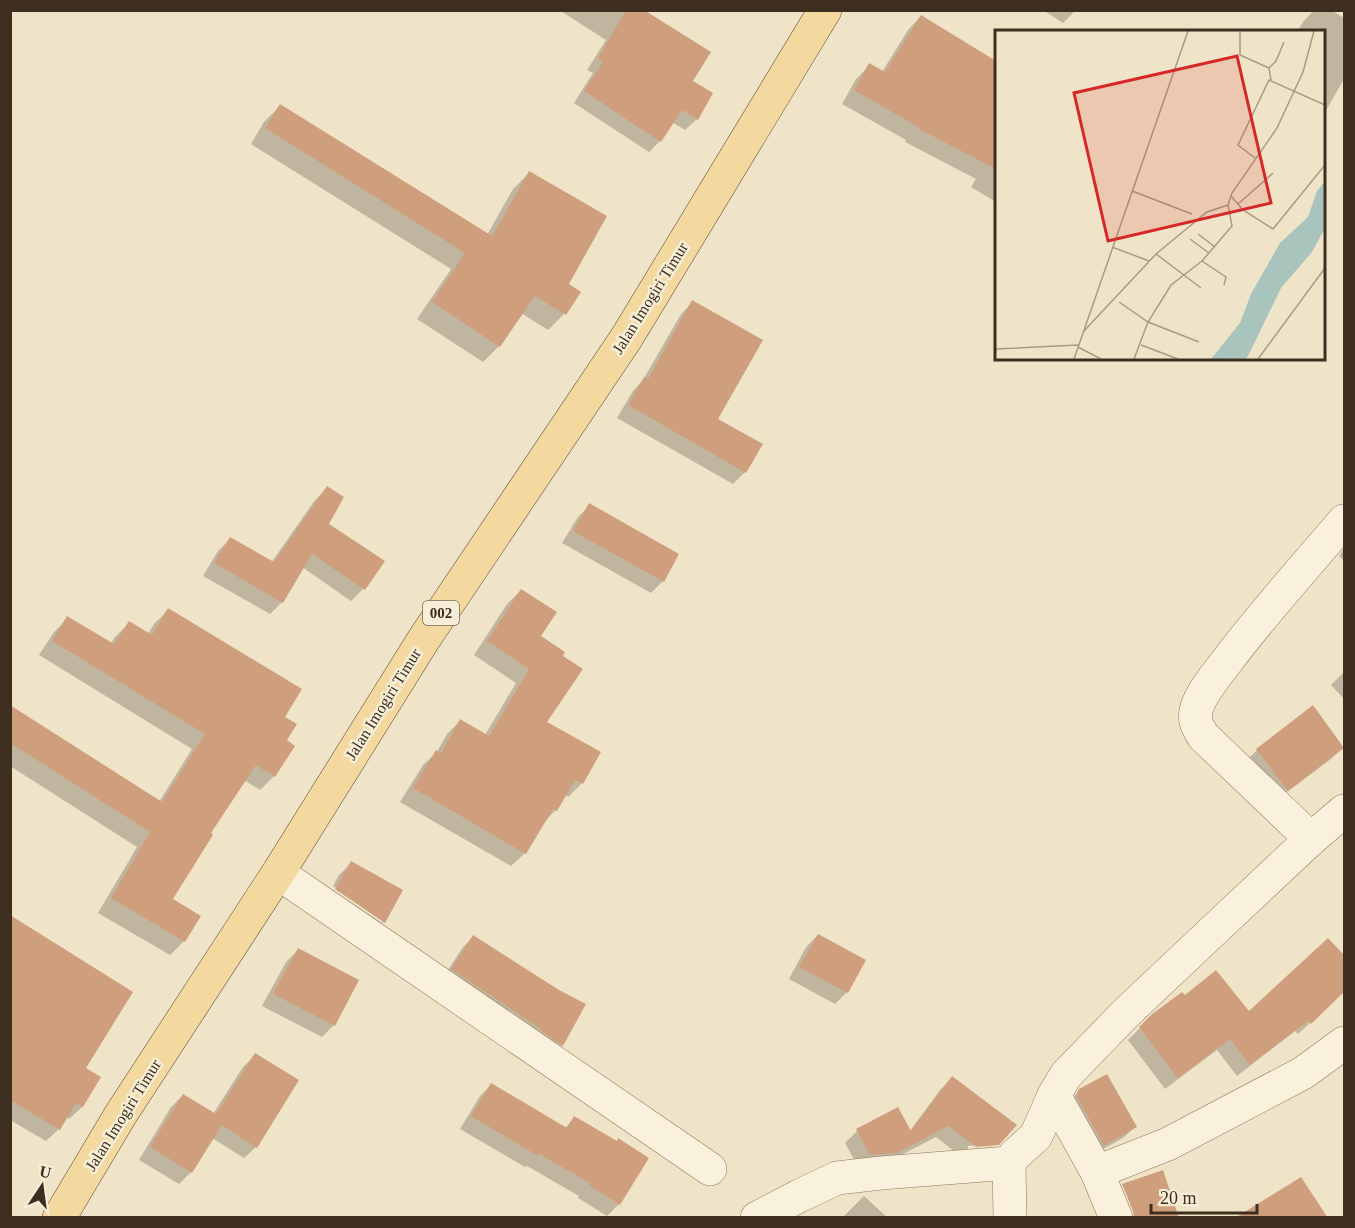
<svg xmlns="http://www.w3.org/2000/svg" width="1355" height="1228" font-family="'Times New Roman',serif">
  <style>
    .shadow { fill: #0003 }
    .building { fill: #cf9f7d }
    .lines { fill: none; stroke-linecap: round; stroke-linejoin: round }
    .minor-casing { stroke: #8d765c; stroke-width: 34 }
    .primary-casing { stroke: #5b4430; stroke-width: 34 }
    .minor { stroke: #faf1dc; stroke-width: 33 }
    .primary { stroke: #f3d9a0; stroke-width: 33 }
    .labels { text-anchor: middle; dominant-baseline: central; stroke-width: 5; stroke-linejoin: round; paint-order: stroke }
    .shield { fill: #f7eed8; stroke: #756857; stroke-width: 1.5 }
    .shield-label { font-size: 15px; font-weight: bold; fill: #3d2e20 }
    .street-label { font-size: 16px; fill: #3d2e20; stroke: #f7eed8 }
    .inset-road { fill: none; stroke: #a89b85; stroke-width: 1.5 }
    .view { fill: #d62828; fill-opacity: 0.15; stroke: #d62828; stroke-width: 3 }
    .inset-edge { fill: none; stroke: #3d2e20; stroke-width: 3 }
  </style>
  <rect width="100%" height="100%" fill="#f0e4c8"/>
  <!-- shadow -->
  <g class="shadow">
    <path d="M 559,10 L 642,10 L 691,82 L 697,119 L 685,130 L 672,122 L 660,141 L 649,152 L 574,103 L 593,73 L 587,70 L 606,40 Z"/>
    <path d="M 1043,10 L 1076,10 L 1063,23 Z"/>
    <path d="M 1314,10 L 1331,10 L 1344,18 L 1344,79 L 1324,114 L 1324,32 L 1297,32 L 1303,22 Z"/>
    <path d="M 921,16 L 996,63 L 996,202 L 971,187 L 976,179 L 905,142 L 906,140 L 842,104 L 856,79 L 870,65 L 882,72 L 908,30 Z"/>
    <path d="M 280,106 L 487,235 L 513,189 L 529,173 L 567,285 L 564,314 L 548,330 L 521,313 L 499,346 L 483,362 L 417,319 L 451,269 L 251,144 L 264,122 Z"/>
    <path d="M 693,302 L 716,420 L 745,472 L 733,484 L 617,418 L 633,391 L 643,380 L 681,314 Z"/>
    <path d="M 327,488 L 327,524 L 383,561 L 363,589 L 351,601 L 302,567 L 282,602 L 270,614 L 203,576 L 218,551 L 230,539 L 271,563 L 315,500 Z"/>
    <path d="M 590,505 L 663,581 L 651,593 L 562,543 L 578,517 Z"/>
    <path d="M 1344,548 L 1344,561 L 1339,556 Z"/>
    <path d="M 521,590 L 539,636 L 545,722 L 582,783 L 568,797 L 565,795 L 556,810 L 541,825 L 525,853 L 511,866 L 400,802 L 423,765 L 437,752 L 447,734 L 460,721 L 485,735 L 516,683 L 474,655 L 507,604 Z"/>
    <path d="M 168,610 L 283,717 L 285,741 L 274,776 L 260,790 L 244,780 L 209,834 L 171,900 L 184,941 L 170,955 L 98,913 L 137,847 L 10,766 L 10,706 L 159,802 L 192,749 L 39,655 L 54,632 L 68,618 L 111,644 L 115,637 L 129,623 L 148,634 L 154,624 Z"/>
    <path d="M 1344,672 L 1344,699 L 1331,685 Z"/>
    <path d="M 1343,747 L 1331,759 L 1275,801 L 1245,762 L 1257,750 Z"/>
    <path d="M 351,863 L 401,891 L 383,922 L 372,934 L 324,902 L 331,889 L 382,923 L 382,920 L 333,886 L 339,875 Z"/>
    <path d="M 10,917 L 84,1069 L 99,1078 L 82,1107 L 69,1119 L 66,1117 L 59,1129 L 46,1141 L 10,1120 Z"/>
    <path d="M 818,935 L 864,961 L 847,992 L 835,1004 L 789,979 L 806,947 Z"/>
    <path d="M 473,937 L 562,1045 L 552,1055 L 442,979 L 463,947 Z"/>
    <path d="M 1328,940 L 1344,958 L 1344,991 L 1298,1034 L 1295,1031 L 1237,1076 L 1217,1050 L 1165,1089 L 1128,1040 L 1153,1015 L 1184,997 L 1249,1013 Z"/>
    <path d="M 298,950 L 334,1025 L 322,1037 L 262,1006 L 286,962 Z"/>
    <path d="M 255,1055 L 256,1147 L 244,1158 L 212,1138 L 191,1172 L 179,1184 L 139,1160 L 171,1107 L 183,1095 L 213,1114 L 243,1067 Z"/>
    <path d="M 952,1078 L 998,1144 L 968,1146 L 968,1149 L 995,1147 L 986,1156 L 963,1158 L 936,1137 L 884,1164 L 858,1167 L 845,1143 L 857,1131 L 909,1132 L 940,1090 Z"/>
    <path d="M 491,1085 L 565,1128 L 574,1118 L 619,1204 L 607,1216 L 578,1198 L 579,1196 L 527,1166 L 525,1167 L 460,1129 L 480,1096 Z"/>
    <path d="M 1080,1090 L 1135,1127 L 1123,1138 L 1091,1156 L 1068,1103 Z"/>
    <path d="M 864,1196 L 888,1218 L 842,1218 Z"/>
  </g>
  <!-- building -->
  <g class="building">
    <path d="M 626,10 L 644,10 L 711,52 L 693,81 L 713,93 L 698,120 L 682,110 L 661,142 L 584,91 L 603,62 L 598,58 Z"/>
    <path d="M 921,15 L 996,61 L 996,169 L 917,128 L 918,127 L 854,90 L 869,63 L 885,72 Z"/>
    <path d="M 280,104 L 492,236 L 529,171 L 607,216 L 569,284 L 581,292 L 566,315 L 535,296 L 500,347 L 432,302 L 465,253 L 265,128 Z"/>
    <path d="M 692,300 L 763,340 L 718,419 L 763,444 L 746,473 L 628,405 L 644,377 L 648,379 Z"/>
    <path d="M 327,486 L 344,497 L 329,524 L 385,561 L 365,590 L 312,554 L 283,603 L 214,563 L 230,537 L 274,562 Z"/>
    <path d="M 589,503 L 679,554 L 664,582 L 573,531 Z"/>
    <path d="M 521,589 L 557,612 L 541,636 L 565,652 L 563,656 L 583,669 L 547,722 L 601,752 L 583,784 L 575,780 L 557,811 L 553,809 L 526,854 L 413,788 L 436,750 L 441,753 L 460,719 L 489,736 L 529,669 L 487,641 Z"/>
    <path d="M 168,608 L 302,689 L 285,717 L 297,724 L 287,740 L 295,746 L 275,777 L 256,765 L 211,833 L 213,835 L 173,899 L 201,916 L 185,942 L 111,898 L 150,832 L 10,743 L 10,705 L 162,802 L 205,734 L 52,641 L 67,616 L 114,644 L 129,621 L 152,635 Z"/>
    <path d="M 1313,705 L 1344,748 L 1288,791 L 1256,749 Z"/>
    <path d="M 351,861 L 403,890 L 385,923 L 335,889 Z"/>
    <path d="M 10,915 L 133,992 L 86,1068 L 101,1077 L 83,1107 L 76,1103 L 60,1130 L 10,1100 Z"/>
    <path d="M 818,934 L 866,960 L 848,993 L 799,967 Z"/>
    <path d="M 473,935 L 559,990 L 586,1004 L 563,1046 L 540,1030 L 541,1029 L 451,969 Z"/>
    <path d="M 1328,938 L 1344,955 L 1344,992 L 1311,1024 L 1308,1021 L 1250,1065 L 1230,1039 L 1178,1078 L 1139,1027 L 1152,1014 L 1182,992 L 1185,995 L 1216,970 L 1249,1011 Z"/>
    <path d="M 298,948 L 359,980 L 335,1026 L 273,994 Z"/>
    <path d="M 255,1053 L 299,1080 L 257,1148 L 222,1125 L 192,1173 L 150,1147 L 183,1094 L 216,1114 Z"/>
    <path d="M 1107,1074 L 1137,1127 L 1104,1146 L 1076,1095 L 1079,1089 Z"/>
    <path d="M 952,1076 L 1017,1125 L 999,1145 L 976,1147 L 948,1126 L 897,1153 L 870,1155 L 856,1129 L 898,1107 L 911,1131 Z"/>
    <path d="M 491,1083 L 567,1128 L 574,1116 L 617,1141 L 618,1138 L 649,1158 L 620,1205 L 589,1185 L 590,1183 L 539,1154 L 538,1156 L 471,1116 Z"/>
    <path d="M 1163,1170 L 1179,1218 L 1134,1218 L 1133,1211 L 1122,1184 Z"/>
    <path d="M 1301,1177 L 1328,1218 L 1235,1218 Z"/>
  </g>
  <g class="lines">
    <defs>
      <g id="minor">
        <path d="M 1311,839 L 1204,737 C 1197,727 1193,719 1197,707 C 1202,692 1217,674 1227,661 C 1263,613 1305,567 1344,521"/>
        <path d="M 278,873 L 710,1169"/>
        <path d="M 1054,1095 L 1097,1172 L 1116,1218"/>
        <path d="M 1097,1172 L 1168,1144 L 1303,1073 L 1344,1043"/>
        <path d="M 757,1218 L 799,1196 L 837,1178 L 881,1173 L 1009,1163"/>
        <path d="M 1010,1218 L 1009,1163 L 1015,1155 L 1036,1136 L 1054,1095 L 1066,1075 L 1126,1013 L 1214,930 L 1311,839 L 1344,811"/>
      </g>
      <path id="primary" d="M 59,1218 L 121,1114 L 278,873 L 424,639 L 627,337 L 825,10"/>
    </defs>
    <!-- minor casing -->
    <use href="#minor" class="minor-casing"/>
    <!-- primary casing -->
    <use href="#primary" class="primary-casing"/>
    <!-- minor -->
    <use href="#minor" class="minor"/>
    <!-- primary -->
    <use href="#primary" class="primary"/>
  </g>
  <g class="labels">
    <!-- shield labels -->
    <rect class="shield" x="423" y="601" width="36" height="24" rx="4.5"/>
    <g class="shield-label">
      <text x="441" y="613">002</text>
    </g>
    <!-- street labels -->
    <g class="street-label">
      <text transform="translate(650 298) rotate(-58)">Jalan Imogiri Timur</text>
      <text transform="translate(383 704) rotate(-58)">Jalan Imogiri Timur</text>
      <text transform="translate(123 1115) rotate(-58)">Jalan Imogiri Timur</text>
    </g>
  </g>
  <!-- overview -->
  <g transform="translate(995 30)">
    <rect width="330" height="330" fill="#f0e4c8"/>
    <path d="M 330,151 L 330,198 L 317,222 L 286,258 L 255,322 L 251,329 L 216,329 L 245,293 L 256,264 L 285,213 L 313,187 L 322,161 Z" fill="#a9c4bc"/>
    <path class="inset-road" d="M 245,1 L 245,25 L 274,38 L 276,50M 274,38 L 281,31 L 289,12M 260,128 L 243,115 L 274,50 L 330,75M 137,161 L 197,184M 236,166 L 248,180 L 278,199 L 330,135M 243,174 L 278,143M 203,204 L 220,217M 195,209 L 214,223M 117,217 L 154,231M 161,224 L 206,258M 207,231 L 231,247 L 229,255M 124,272 L 153,292 L 204,312M 89,301 L 161,224 L 212,182 L 233,175M 146,315 L 183,329M 83,317 L 106,329M 0,319 L 83,315M 79,329 L 193,1M 139,329 L 153,292 L 176,255 L 207,231 L 237,196 L 233,175 L 237,163 L 282,98 L 308,42 L 319,1M 263,329 L 330,238"/>
    <path class="view" d="M 242,26 L 276,173 L 113,211 L 79,63 Z"/>
    <rect width="330" height="330" class="inset-edge"/>
  </g>
  <!-- border -->
  <rect width="1355" height="1228" fill="none" stroke="#3d2e20" stroke-width="24"/>
  <!-- north arrow -->
  <g transform="translate(42 1186) rotate(13)" stroke="#f7eed8" stroke-width="4.5" paint-order="stroke">
  <path d="M0-4.5L10 22L0 15L-10 22Z" fill="#3d2e20"/>
  <text y="-9" font-size="16" font-weight="bold" text-anchor="middle" fill="#3d2e20">U</text>
  </g>
  <!-- scale -->
  <path d="M1151 1204v9h106v-9" fill="none" stroke="#3d2e20" stroke-width="3"/>
  <text x="1160" y="1204" font-size="18" fill="#3d2e20" stroke="#f7eed8" stroke-width="4.5" paint-order="stroke">20 m</text>
</svg>
